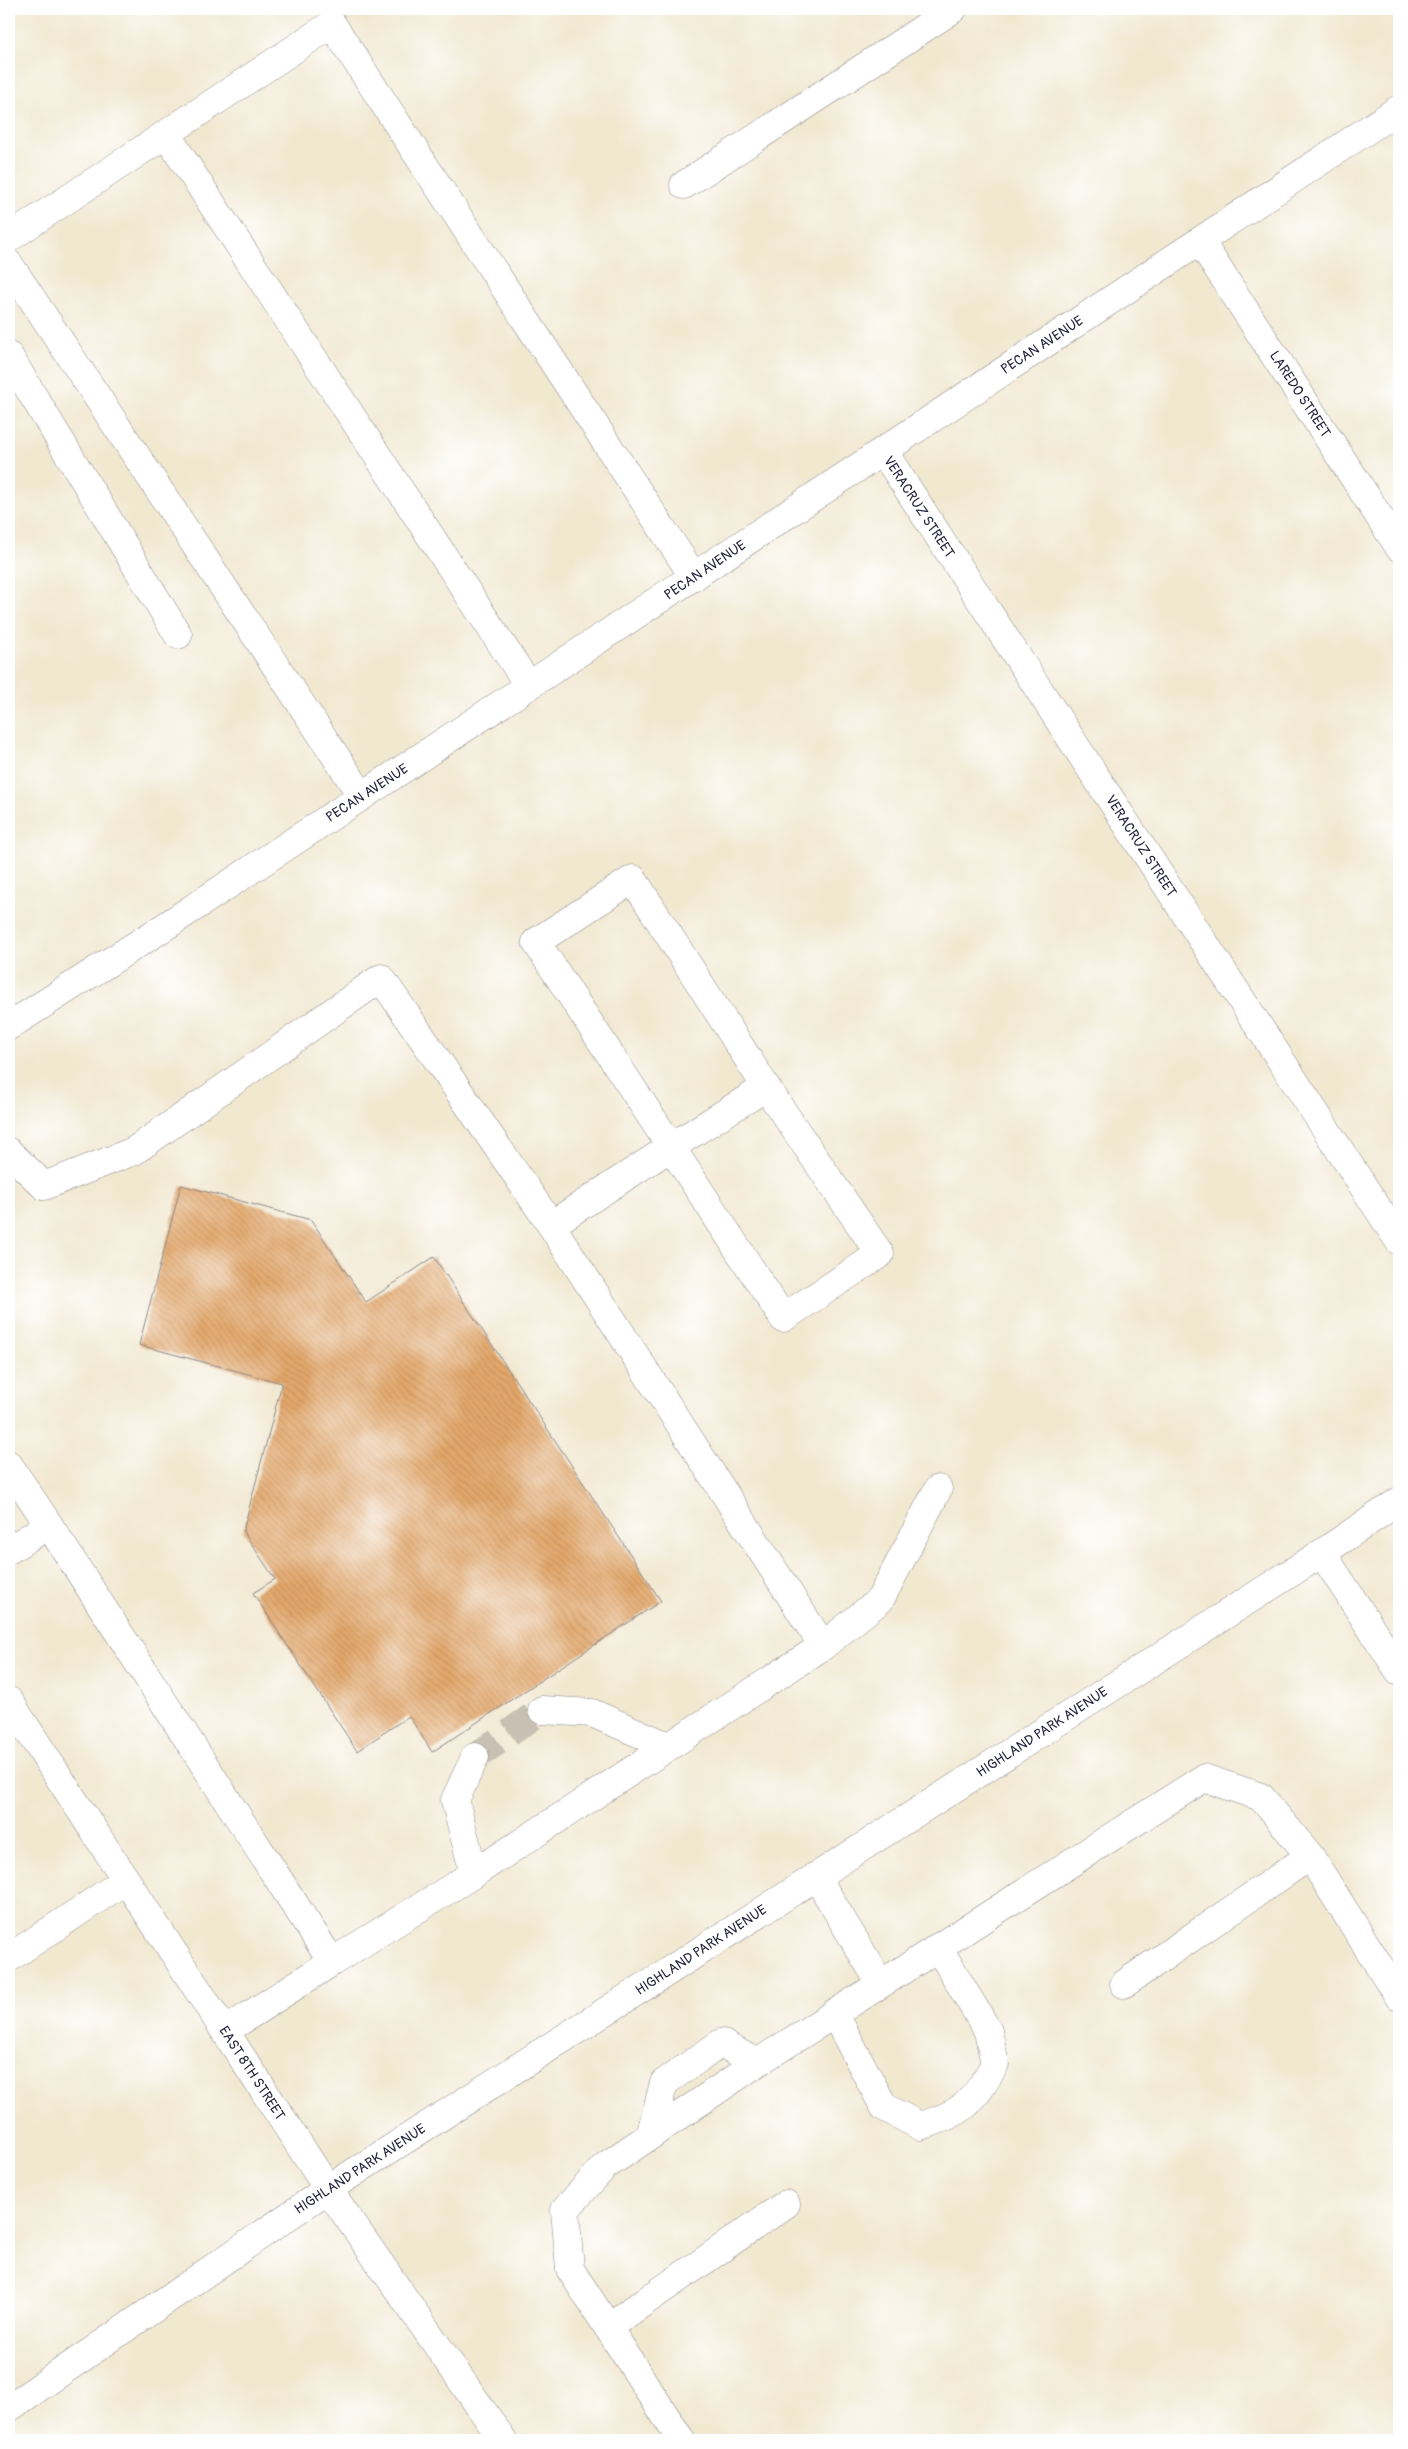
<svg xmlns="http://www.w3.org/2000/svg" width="1408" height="2449" font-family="Pangolin,sans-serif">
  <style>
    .building { fill: url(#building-back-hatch) }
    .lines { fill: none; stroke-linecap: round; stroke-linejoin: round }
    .minor-tunnel { stroke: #c8c0b2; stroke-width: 28; stroke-dasharray: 28 14; stroke-linecap: butt }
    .minor-casing { stroke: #8a8586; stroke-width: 29 }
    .minor { stroke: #fff; stroke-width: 28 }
    .labels { text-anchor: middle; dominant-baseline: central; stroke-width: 5; stroke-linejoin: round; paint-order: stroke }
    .street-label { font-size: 14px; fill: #22223b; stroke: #fff }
  </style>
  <defs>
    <pattern id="building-back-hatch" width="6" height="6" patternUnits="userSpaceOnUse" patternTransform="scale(1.25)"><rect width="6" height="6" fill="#e3a76a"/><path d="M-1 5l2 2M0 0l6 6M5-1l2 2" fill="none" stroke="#c28f5d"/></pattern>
  </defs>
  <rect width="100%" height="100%" fill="#fff"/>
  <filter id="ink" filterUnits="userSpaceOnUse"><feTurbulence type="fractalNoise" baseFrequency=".02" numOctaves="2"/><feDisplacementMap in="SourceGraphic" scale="10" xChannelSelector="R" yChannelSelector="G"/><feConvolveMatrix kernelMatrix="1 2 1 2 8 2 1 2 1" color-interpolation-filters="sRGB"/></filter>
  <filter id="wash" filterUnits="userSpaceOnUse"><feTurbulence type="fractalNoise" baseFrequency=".0096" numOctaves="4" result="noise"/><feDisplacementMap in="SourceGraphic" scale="20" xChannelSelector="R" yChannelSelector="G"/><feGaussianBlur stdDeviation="1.12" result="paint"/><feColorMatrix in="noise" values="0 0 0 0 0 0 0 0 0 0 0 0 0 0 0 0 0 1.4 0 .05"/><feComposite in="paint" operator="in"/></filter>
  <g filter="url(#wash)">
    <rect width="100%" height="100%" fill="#f1e8d0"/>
    <g id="blocks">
      <!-- building -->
      <path class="building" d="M 181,1185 L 311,1220 L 366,1302 L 434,1257 L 661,1601 L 432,1752 L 409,1716 L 357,1751 L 253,1593 L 275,1579 L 243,1531 L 282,1383 L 139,1345 Z"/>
    </g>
  </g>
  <g filter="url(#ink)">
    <use href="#blocks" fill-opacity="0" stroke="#8a8586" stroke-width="1"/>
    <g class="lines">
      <!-- minor-tunnel -->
      <path class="minor-tunnel" d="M 475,1757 L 542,1710"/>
      <defs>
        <g id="minor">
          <path d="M 166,134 L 529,686"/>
          <path d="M 684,185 L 953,9"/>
          <path d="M 9,238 L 332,24 L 694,577"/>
          <path d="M 1200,241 L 1399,547"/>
          <path d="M 9,264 L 362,796"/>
          <path d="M 9,356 L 178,635"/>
          <path d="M 883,451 L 1399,1241"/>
          <path d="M 9,1026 L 169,924 L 1399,109"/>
          <path d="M 9,1152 L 44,1186 L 134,1151 L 381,978 L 551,1225"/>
          <path d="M 9,1465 L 49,1525 L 9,1550"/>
          <path d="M 49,1525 L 332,1962 L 464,1880 L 823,1646 L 551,1225 L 671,1147 L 783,1318 L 880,1254 L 766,1087 L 633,879 L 536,942 L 671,1147 L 766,1087"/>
          <path d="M 1322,1553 L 1399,1671"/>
          <path d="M 823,1646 L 880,1600 L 938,1489"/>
          <path d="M 9,1701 L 328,2189 L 503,2440"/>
          <path d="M 542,1710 L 592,1713 L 668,1746"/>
          <path d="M 474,1874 L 455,1800 L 475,1757"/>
          <path d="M 816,1876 L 880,1983"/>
          <path d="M 9,1958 L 126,1880"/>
          <path d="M 1124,1984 L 1310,1856"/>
          <path d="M 834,2013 L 884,2107 L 920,2126 C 964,2113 973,2103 995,2064 L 988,2031 L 938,1947"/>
          <path d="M 225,2031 L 332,1962"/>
          <path d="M 650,2136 L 664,2083 L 721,2043 L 757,2063"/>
          <path d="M 608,2327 L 786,2204"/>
          <path d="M 9,2408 L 328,2189 L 1322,1553 L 1399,1501"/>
          <path d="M 681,2440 L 570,2269 L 565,2210 L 604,2167 L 757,2063 L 1204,1778 L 1261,1797 L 1310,1856 L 1399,1997"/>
        </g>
      </defs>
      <!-- minor casing -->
      <use href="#minor" class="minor-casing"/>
      <!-- minor -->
      <use href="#minor" class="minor"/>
    </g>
  </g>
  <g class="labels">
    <!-- street labels -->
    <g class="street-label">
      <text transform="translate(1042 345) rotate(-33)">PECAN AVENUE</text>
      <text transform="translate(1300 394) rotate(57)">LAREDO STREET</text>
      <text transform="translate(919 507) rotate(57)">VERACRUZ STREET</text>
      <text transform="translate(705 570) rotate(-34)">PECAN AVENUE</text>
      <text transform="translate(367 793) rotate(-33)">PECAN AVENUE</text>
      <text transform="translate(1141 846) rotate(57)">VERACRUZ STREET</text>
      <text transform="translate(1042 1732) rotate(-33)">HIGHLAND PARK AVENUE</text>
      <text transform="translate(701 1950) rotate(-33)">HIGHLAND PARK AVENUE</text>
      <text transform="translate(252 2073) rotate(57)">EAST 8TH STREET</text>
      <text transform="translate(360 2169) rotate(-33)">HIGHLAND PARK AVENUE</text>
    </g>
  </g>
  <!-- margin -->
  <rect width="1408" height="2449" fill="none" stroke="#fff" stroke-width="30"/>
</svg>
